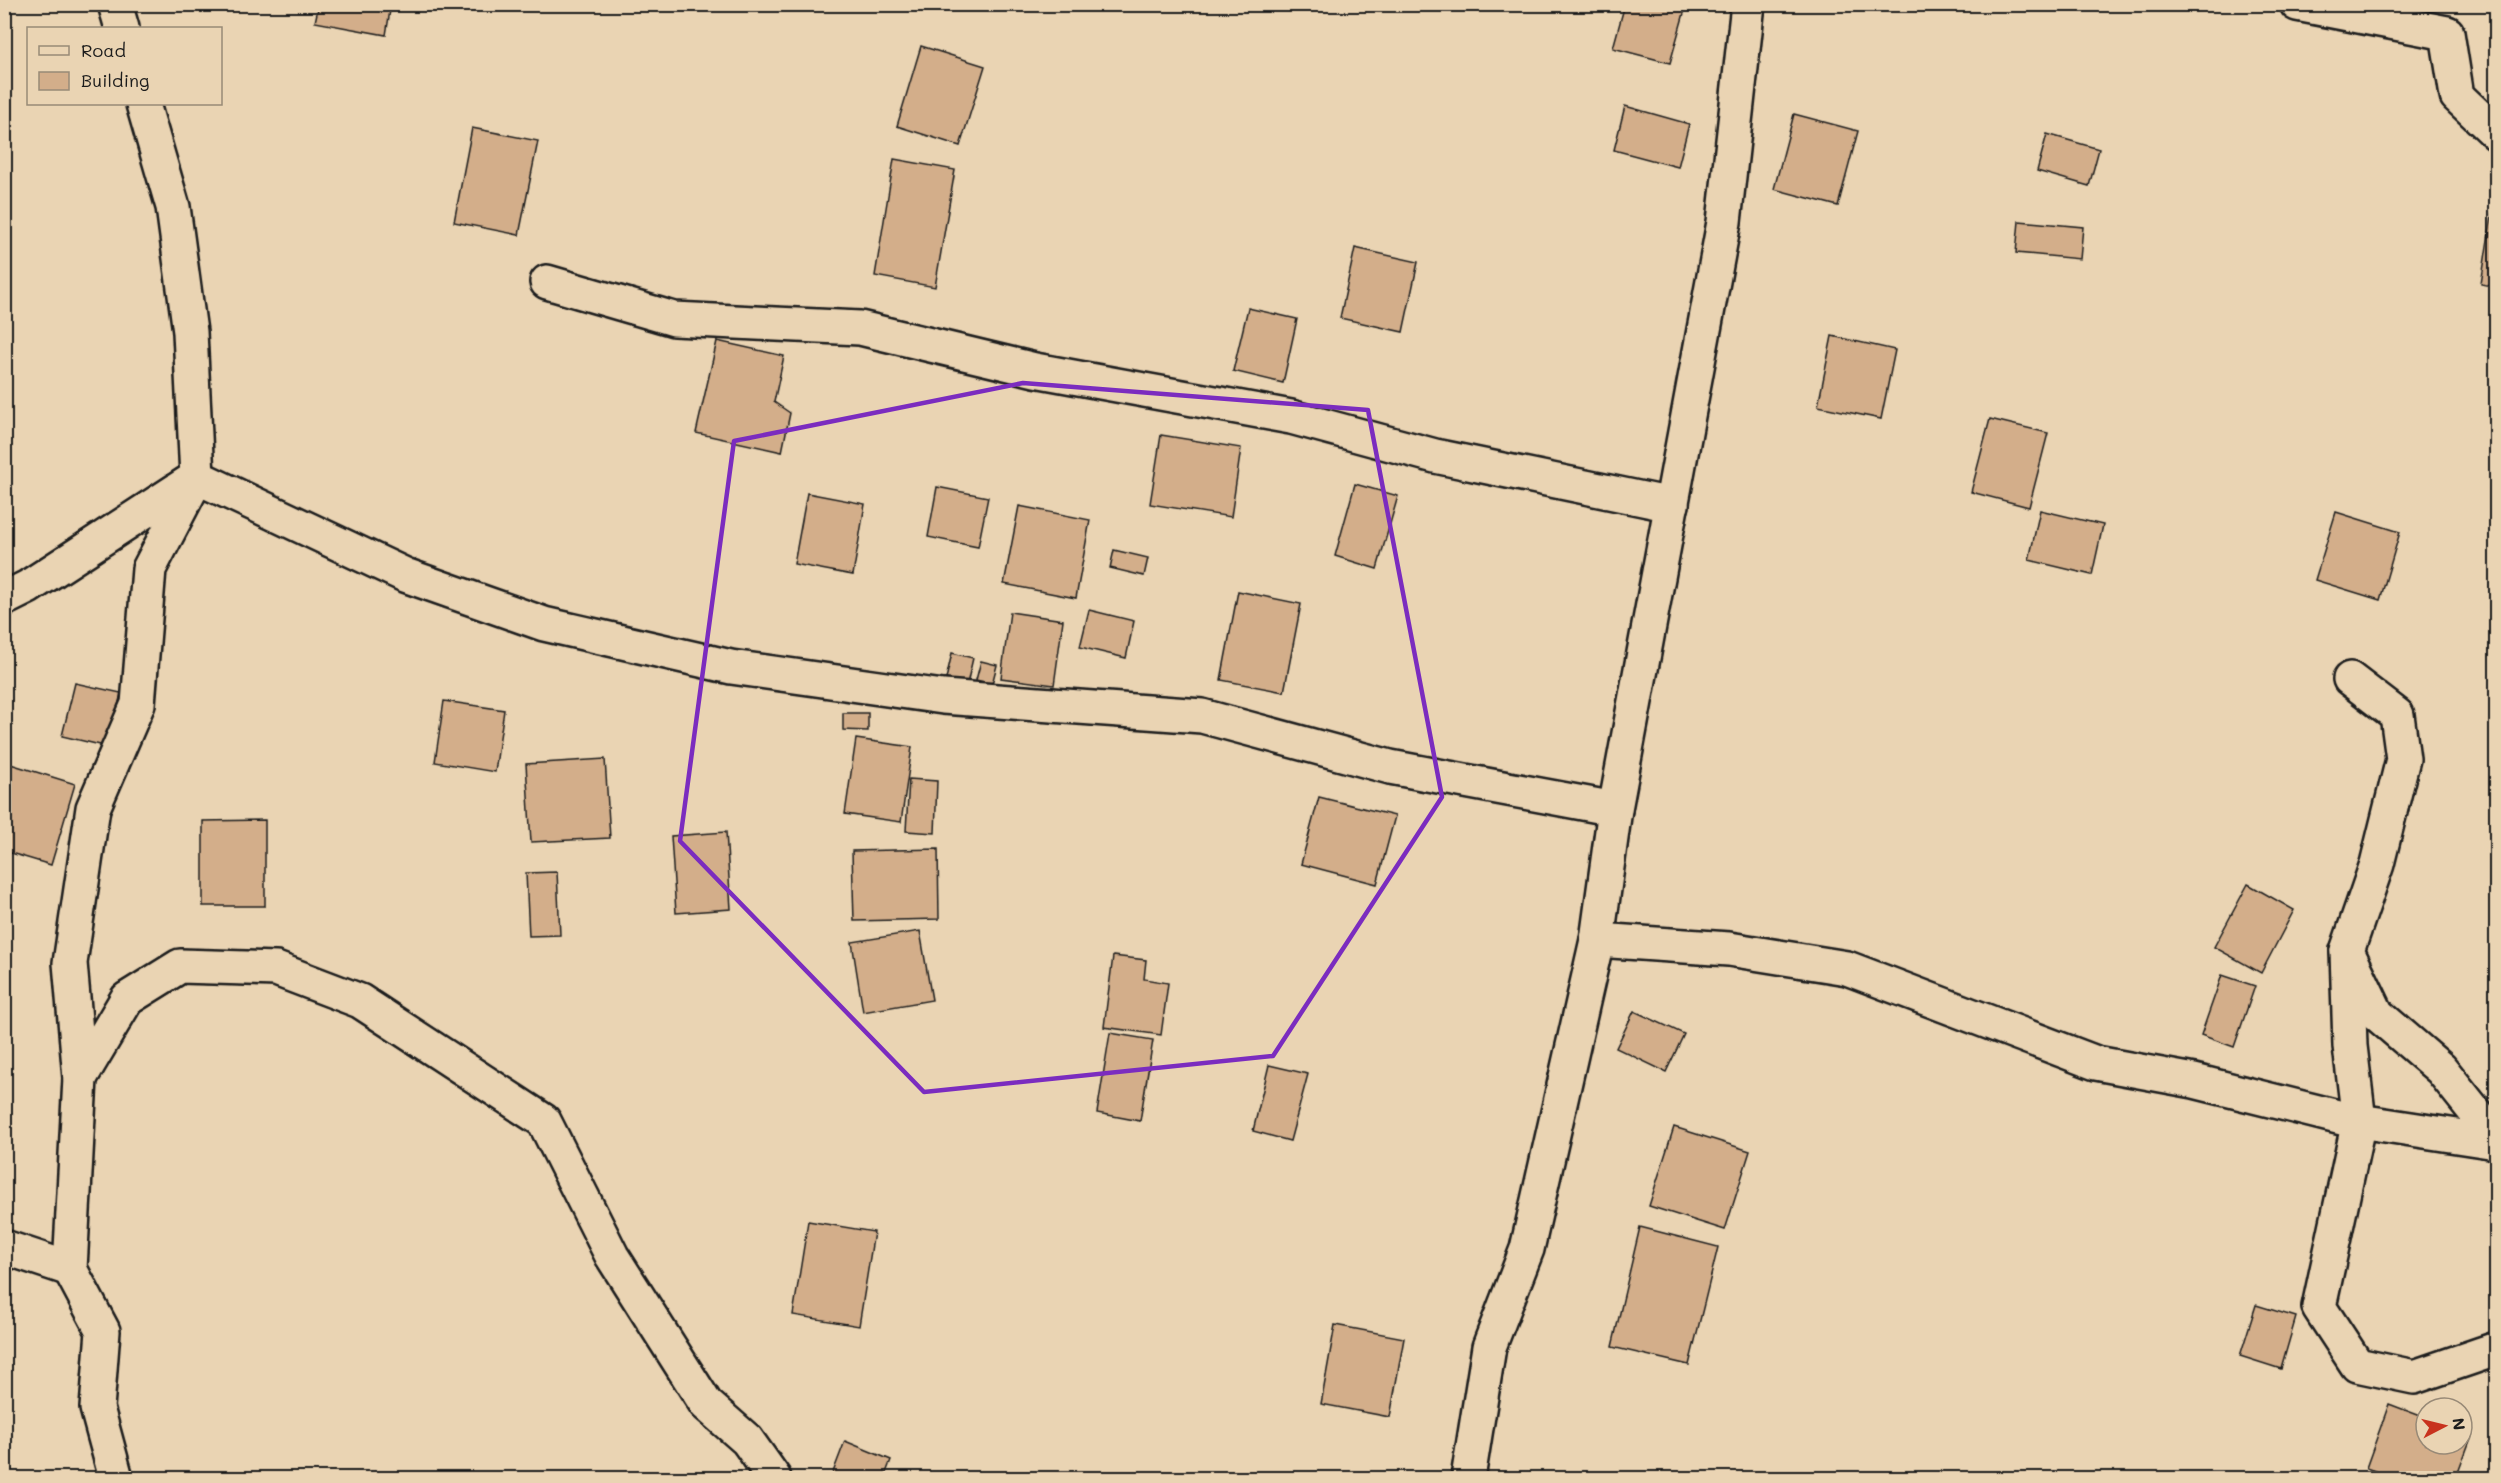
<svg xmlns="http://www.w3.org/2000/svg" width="2501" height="1483" font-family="Mali,sans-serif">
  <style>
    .building { fill: #d3ae8a; stroke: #1c1c1c; stroke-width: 1.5 }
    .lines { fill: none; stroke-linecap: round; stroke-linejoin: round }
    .minor-casing { stroke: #1c1c1c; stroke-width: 38 }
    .minor { stroke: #ead4b3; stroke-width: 33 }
    .marked { fill: none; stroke: #7b2cbf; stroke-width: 4.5; stroke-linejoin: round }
  </style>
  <rect width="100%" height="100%" fill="#ead4b3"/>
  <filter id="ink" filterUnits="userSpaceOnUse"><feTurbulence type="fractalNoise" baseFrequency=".0167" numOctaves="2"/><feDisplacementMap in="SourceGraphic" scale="12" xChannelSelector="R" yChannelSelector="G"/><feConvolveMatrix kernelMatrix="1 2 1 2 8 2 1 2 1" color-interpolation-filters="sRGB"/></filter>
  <g filter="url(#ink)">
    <!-- building -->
    <g class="building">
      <path d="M 319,4 L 391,4 L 386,35 L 315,22 Z"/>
      <path d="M 1625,4 L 1686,6 L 1670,63 L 1613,48 Z"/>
      <path d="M 921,46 L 985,66 L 960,146 L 897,126 Z"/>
      <path d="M 1625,106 L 1689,124 L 1678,167 L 1614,150 Z"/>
      <path d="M 1794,114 L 1858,131 L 1838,206 L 1774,189 Z"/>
      <path d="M 472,128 L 538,141 L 519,235 L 454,222 Z"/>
      <path d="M 2047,134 L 2099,149 L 2089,186 L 2037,171 Z"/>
      <path d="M 894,159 L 955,170 L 935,287 L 875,276 Z"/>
      <path d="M 2496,189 L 2496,287 L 2481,284 Z"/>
      <path d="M 2019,221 L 2083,227 L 2080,259 L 2016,253 Z"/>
      <path d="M 1355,248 L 1418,262 L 1403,332 L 1340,318 Z"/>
      <path d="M 1248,308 L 1297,319 L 1283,383 L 1233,371 Z"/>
      <path d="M 1832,336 L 1895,350 L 1881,419 L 1818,406 Z"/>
      <path d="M 717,341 L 784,356 L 774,402 L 790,413 L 782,452 L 696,433 Z"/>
      <path d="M 1990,419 L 2048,433 L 2029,507 L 1971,492 Z"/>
      <path d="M 1161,435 L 1241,448 L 1231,517 L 1150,504 Z"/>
      <path d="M 1355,484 L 1398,496 L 1377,569 L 1335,556 Z"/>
      <path d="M 937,487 L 988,497 L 978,547 L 928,537 Z"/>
      <path d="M 807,493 L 865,504 L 853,575 L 794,564 Z"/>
      <path d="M 1019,506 L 1090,520 L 1076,598 L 1004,584 Z"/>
      <path d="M 2040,510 L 2103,525 L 2092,575 L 2029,560 Z"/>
      <path d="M 2336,512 L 2400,532 L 2380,600 L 2315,580 Z"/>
      <path d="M 1114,550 L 1148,558 L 1144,576 L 1110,568 Z"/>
      <path d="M 1238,591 L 1301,604 L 1284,692 L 1221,680 Z"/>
      <path d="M 1089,610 L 1134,621 L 1126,658 L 1080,647 Z"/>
      <path d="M 1010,612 L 1063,620 L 1054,685 L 1001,678 Z"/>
      <path d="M 952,653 L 973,658 L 967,684 L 946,679 Z"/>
      <path d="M 981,661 L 997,665 L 992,684 L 976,680 Z"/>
      <path d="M 75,683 L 121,693 L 109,747 L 62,736 Z"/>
      <path d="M 444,701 L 504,710 L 495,772 L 435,762 Z"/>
      <path d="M 843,713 L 868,713 L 868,731 L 843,730 Z"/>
      <path d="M 856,739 L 912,747 L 901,822 L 845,814 Z"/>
      <path d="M 605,759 L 610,838 L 531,842 L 526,764 Z"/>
      <path d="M 4,762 L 75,784 L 51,865 L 4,851 Z"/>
      <path d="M 909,779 L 937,781 L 935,833 L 906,831 Z"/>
      <path d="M 1319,797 L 1395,816 L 1377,884 L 1301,864 Z"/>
      <path d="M 265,820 L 265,906 L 203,906 L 203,821 Z"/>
      <path d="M 726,832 L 731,909 L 676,913 L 671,836 Z"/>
      <path d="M 938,849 L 939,919 L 854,921 L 852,851 Z"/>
      <path d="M 557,872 L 560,935 L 529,936 L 526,873 Z"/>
      <path d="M 2248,884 L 2294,910 L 2261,973 L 2214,947 Z"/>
      <path d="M 920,931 L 932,1000 L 863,1012 L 852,942 Z"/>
      <path d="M 1113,956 L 1146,960 L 1144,979 L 1168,983 L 1161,1035 L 1104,1027 Z"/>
      <path d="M 2222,975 L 2255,986 L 2234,1047 L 2201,1035 Z"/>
      <path d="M 1634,1011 L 1684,1034 L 1666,1072 L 1616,1048 Z"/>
      <path d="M 1110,1033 L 1153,1040 L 1140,1121 L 1097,1113 Z"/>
      <path d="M 1269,1065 L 1308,1074 L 1290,1141 L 1253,1131 Z"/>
      <path d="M 1674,1127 L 1750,1151 L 1725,1230 L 1649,1206 Z"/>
      <path d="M 808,1221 L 874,1232 L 859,1326 L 793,1315 Z"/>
      <path d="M 1640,1227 L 1718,1247 L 1689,1365 L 1612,1347 Z"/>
      <path d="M 2256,1305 L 2296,1317 L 2281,1369 L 2240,1356 Z"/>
      <path d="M 1335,1325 L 1404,1338 L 1390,1417 L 1321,1404 Z"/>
      <path d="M 2389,1404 L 2426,1418 L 2426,1444 L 2462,1444 L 2462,1431 L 2472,1435 L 2456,1478 L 2396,1478 L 2366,1468 Z"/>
      <path d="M 845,1441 L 891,1460 L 884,1478 L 841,1478 L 832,1475 Z"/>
    </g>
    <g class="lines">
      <defs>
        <g id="minor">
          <path d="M 115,4 L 122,28"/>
          <path d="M 2297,4 L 2447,33 L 2457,96 L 2496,133"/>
          <path d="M 143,104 L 173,207 L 190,332 L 197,477 L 149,569 L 138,704 L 93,808 L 70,963 L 80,1078 L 127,999 L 180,966 L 276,969 L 360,1001 L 544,1121 L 612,1256 L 706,1404 L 747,1440 L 774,1478"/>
          <path d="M 547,282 L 674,319 L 860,328 L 1035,370 L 1291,417 L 1435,456 L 1672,505"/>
          <path d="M 4,599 L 28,587 L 197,477 L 405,575 L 544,624 L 731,667 L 943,697 L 1202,716 L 1390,767 L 1615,809"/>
          <path d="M 2350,679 L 2397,715 L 2403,759 L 2377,864 L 2347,951 L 2377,1014 L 2441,1069 L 2496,1138"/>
          <path d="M 1597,940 L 1729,949 L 1847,968 L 2096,1063 L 2194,1081 L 2346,1119 L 2496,1142"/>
          <path d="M 2347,951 L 2350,1046 L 2359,1121 L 2319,1307 L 2357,1365 L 2414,1377 L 2496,1349"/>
          <path d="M 80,1078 L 70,1269 L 103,1331 L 97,1408 L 116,1478"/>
          <path d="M 4,1247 L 70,1269"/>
          <path d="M 1468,1478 L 1489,1347 L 1527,1249 L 1597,940 L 1615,809 L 1724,222 L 1748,4"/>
        </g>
      </defs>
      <!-- minor casing -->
      <use href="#minor" class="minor-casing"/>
      <!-- minor -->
      <use href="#minor" class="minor"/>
    </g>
  </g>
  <!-- marked area -->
  <path class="marked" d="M 1023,383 L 1368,410 L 1442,797 L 1273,1056 L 924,1092 L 680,841 L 734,441 Z"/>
  <!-- margin -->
  <rect width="2501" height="1483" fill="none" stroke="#ead4b3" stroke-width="24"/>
  <rect x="12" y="12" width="2477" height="1459" fill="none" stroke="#1c1c1c" stroke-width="2" filter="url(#ink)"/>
  <!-- legend -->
  <rect x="27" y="27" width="195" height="78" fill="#ead4b3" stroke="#988a77" stroke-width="1.5"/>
  <rect x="39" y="46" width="30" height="9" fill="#ead4b3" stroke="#988a77" stroke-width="1.5"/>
  <text x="81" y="57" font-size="18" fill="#1c1c1c">Road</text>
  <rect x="39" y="72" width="30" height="18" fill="#d3ae8a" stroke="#988a77" stroke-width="1.5"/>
  <text x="81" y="87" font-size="18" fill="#1c1c1c">Building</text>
  <!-- north arrow -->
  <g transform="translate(2444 1426) rotate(83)"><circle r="28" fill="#ead4b3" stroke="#988a77" stroke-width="1.5"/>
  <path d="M0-4.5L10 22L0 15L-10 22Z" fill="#c8321e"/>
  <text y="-9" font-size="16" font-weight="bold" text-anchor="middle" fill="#1c1c1c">N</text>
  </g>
</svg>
